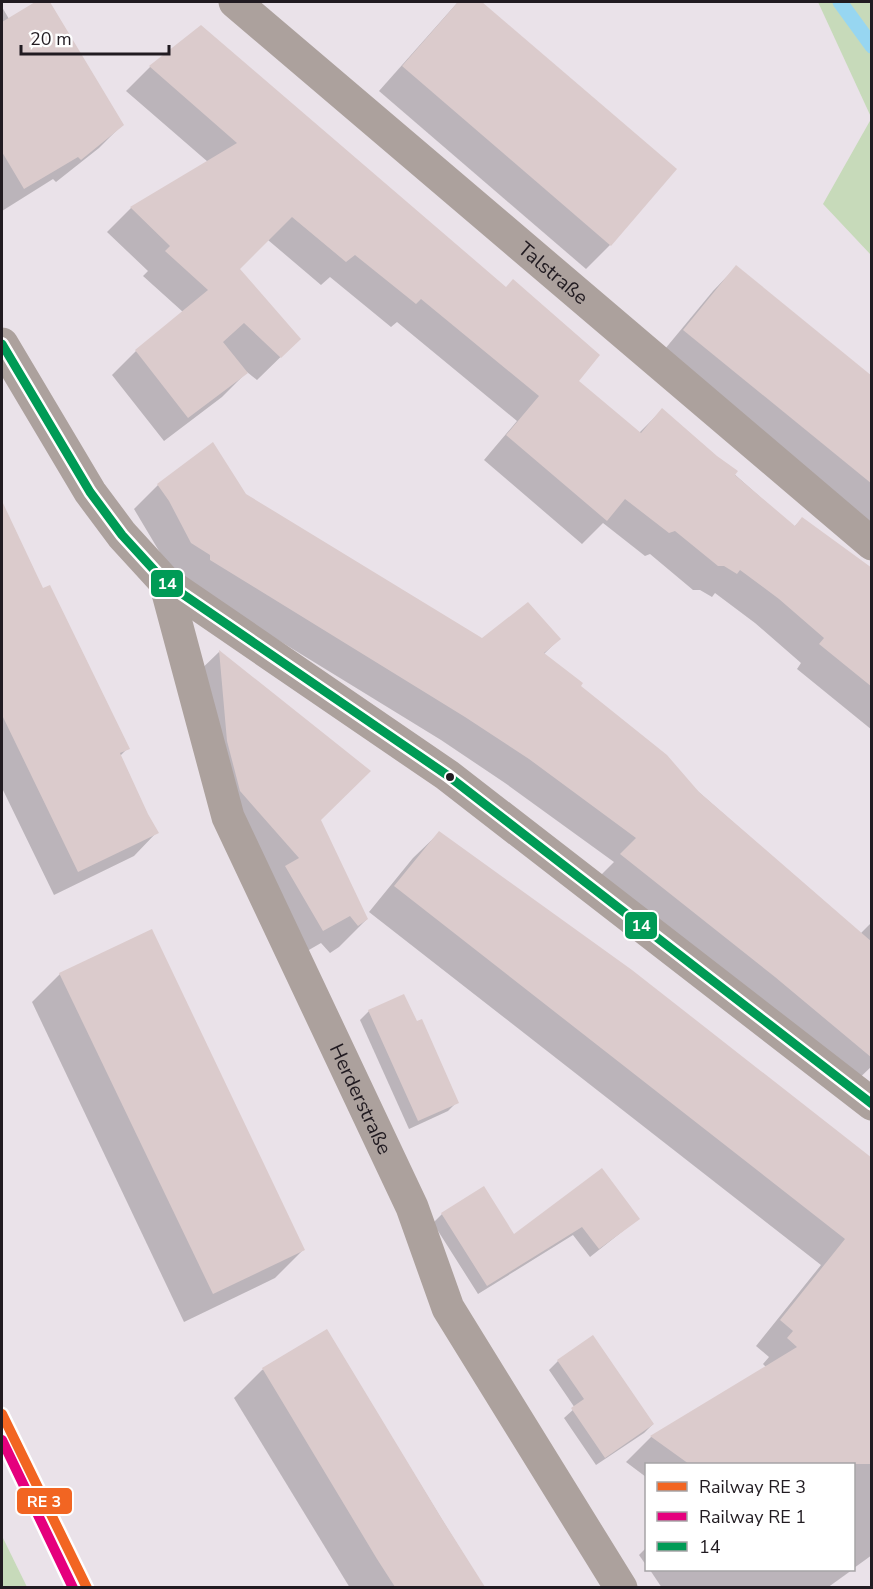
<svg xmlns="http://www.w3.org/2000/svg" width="873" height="1589" font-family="'Nunito Sans',sans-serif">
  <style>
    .green { fill: #c7daba }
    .shadow { fill: #0003 }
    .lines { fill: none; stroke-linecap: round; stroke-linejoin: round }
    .stream { stroke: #97d6f1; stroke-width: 15 }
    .building { fill: #dbcbcc }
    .minor { stroke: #aca19d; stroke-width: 33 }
    .bus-1-casing { stroke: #fff; stroke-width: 14 }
    .bus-1 { stroke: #009b56; stroke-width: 9 }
    .rail-1-casing { stroke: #fff; stroke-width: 15 }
    .rail-2-casing { stroke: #fff; stroke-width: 15 }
    .rail-1 { stroke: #f26522; stroke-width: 10 }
    .rail-2 { stroke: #e5007d; stroke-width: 10 }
    .bus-dot { fill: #211b21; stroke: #fff; stroke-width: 2 }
    .labels { text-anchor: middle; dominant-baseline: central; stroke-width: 5; stroke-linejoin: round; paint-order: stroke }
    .street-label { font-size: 20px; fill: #211b21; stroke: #fff }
    .line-badge { stroke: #fff; stroke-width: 2 }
    .badge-label { font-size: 16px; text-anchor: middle; font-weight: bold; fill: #fff }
  </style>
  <rect width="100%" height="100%" fill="#eae2e9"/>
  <!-- green -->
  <g class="green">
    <path d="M 818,2 L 871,2 L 871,117 Z"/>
    <path d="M 871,119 L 871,255 L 823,204 Z"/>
    <path d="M 2,1536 L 27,1587 L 2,1587 Z"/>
  </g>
  <!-- shadow -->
  <g class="shadow">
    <path d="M 38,2 L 48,2 L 122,125 L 99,148 L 56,182 L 53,179 L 2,211 L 2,7 L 9,19 Z"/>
    <path d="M 458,2 L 479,2 L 675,169 L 610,245 L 586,269 L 379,91 Z"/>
    <path d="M 201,27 L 577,381 L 639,433 L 662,410 L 794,527 L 802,519 L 872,569 L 872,730 L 797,669 L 801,663 L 755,623 L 715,593 L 712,597 L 700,590 L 693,590 L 650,554 L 645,556 L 603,523 L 582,544 L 484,460 L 517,421 L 397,322 L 391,327 L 330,277 L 321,285 L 268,240 L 238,269 L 299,339 L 257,380 L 247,372 L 222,397 L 164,441 L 112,375 L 136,351 L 183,312 L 143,276 L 148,271 L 107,232 L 131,208 L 208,162 L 126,91 L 150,67 Z"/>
    <path d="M 736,267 L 872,378 L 872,527 L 660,355 L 713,291 Z"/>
    <path d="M 158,485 L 245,496 L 482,640 L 559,639 L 543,655 L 860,934 L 872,922 L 872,1066 L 852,1085 L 598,878 L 614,862 L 505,783 L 441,740 L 187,584 L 168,566 L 134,509 Z"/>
    <path d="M 7,517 L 43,590 L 128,748 L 120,756 L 147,814 L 157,832 L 134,856 L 54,895 L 2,788 L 2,520 Z"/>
    <path d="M 219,652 L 369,771 L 319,820 L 367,919 L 339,947 L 330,953 L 321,943 L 295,958 L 191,679 Z"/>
    <path d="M 439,833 L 872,1160 L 872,1555 L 854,1568 L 854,1464 L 646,1464 L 646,1477 L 626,1462 L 651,1437 L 766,1367 L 763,1364 L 769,1357 L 756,1346 L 821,1265 L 369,912 L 413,858 Z"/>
    <path d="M 60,974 L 303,1250 L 275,1278 L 184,1322 L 32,1002 Z"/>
    <path d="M 403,996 L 457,1102 L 448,1111 L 409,1129 L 360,1020 L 369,1011 Z"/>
    <path d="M 442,1214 L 513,1236 L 638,1219 L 590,1257 L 573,1235 L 478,1294 L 433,1223 Z"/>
    <path d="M 326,1331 L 484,1588 L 350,1588 L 234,1398 L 262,1370 Z"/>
    <path d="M 558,1361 L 653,1424 L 644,1433 L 596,1465 L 564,1418 L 575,1408 L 549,1370 Z"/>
    <path d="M 646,1548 L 646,1565 L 639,1555 Z"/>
    <path d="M 650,1570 L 852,1570 L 827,1588 L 662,1588 Z"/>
  </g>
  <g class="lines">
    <!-- stream -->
    <path class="stream" d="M 840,2 L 872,46"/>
  </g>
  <!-- building -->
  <g class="building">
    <path d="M 35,2 L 50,2 L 124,125 L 81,160 L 78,157 L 24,189 L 2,152 L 2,22 Z"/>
    <path d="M 458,2 L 482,2 L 677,169 L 611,246 L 402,66 Z"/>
    <path d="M 201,25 L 506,287 L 513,279 L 600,355 L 579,381 L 641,433 L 662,408 L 717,456 L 738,471 L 735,475 L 795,526 L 802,517 L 872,568 L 872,687 L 819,644 L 824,638 L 779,599 L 740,570 L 737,574 L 724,566 L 718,566 L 675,531 L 669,533 L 625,499 L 607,521 L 506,435 L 539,396 L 421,299 L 416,304 L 355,255 L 346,262 L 292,217 L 240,269 L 301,339 L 281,358 L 244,323 L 223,342 L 248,373 L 188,418 L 135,350 L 208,290 L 165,251 L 170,246 L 130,207 L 237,143 L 149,66 Z"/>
    <path d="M 736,265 L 872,376 L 872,484 L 683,330 Z"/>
    <path d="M 213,442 L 246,494 L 482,638 L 528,602 L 561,639 L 544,653 L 583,683 L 581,686 L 667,755 L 699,792 L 872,942 L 872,1058 L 775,977 L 620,854 L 636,838 L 529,759 L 465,717 L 210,560 L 210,555 L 191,543 L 169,501 L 157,484 Z"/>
    <path d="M 2,501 L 43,588 L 50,585 L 130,749 L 120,753 L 148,814 L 159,833 L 78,872 L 2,715 Z"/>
    <path d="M 219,650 L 371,771 L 321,820 L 368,919 L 358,926 L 350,916 L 323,931 L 285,866 L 299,858 L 240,791 L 227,741 Z"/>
    <path d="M 439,831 L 632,970 L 872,1158 L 872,1464 L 689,1464 L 650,1436 L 797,1347 L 787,1338 L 793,1331 L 780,1320 L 845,1239 L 394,886 Z"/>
    <path d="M 152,929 L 305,1250 L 213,1294 L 59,973 Z"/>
    <path d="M 404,994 L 417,1021 L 422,1019 L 459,1103 L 418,1121 L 368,1010 Z"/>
    <path d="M 602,1168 L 640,1219 L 599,1249 L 582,1227 L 487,1286 L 441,1213 L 484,1186 L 514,1234 Z"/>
    <path d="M 327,1329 L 442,1519 L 485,1587 L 395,1587 L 377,1559 L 262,1368 Z"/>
    <path d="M 593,1335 L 654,1424 L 605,1458 L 571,1408 L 584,1399 L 557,1360 Z"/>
  </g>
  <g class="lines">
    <!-- minor -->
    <g class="minor">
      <path id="s1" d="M 235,2 L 872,544"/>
      <path d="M 2,344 L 90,492 L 122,535 L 165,582 L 447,775 L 872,1104"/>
      <path id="s2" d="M 165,582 L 228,817 L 412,1207 L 448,1308 L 621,1588"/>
    </g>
    <defs>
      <path id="bus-1" d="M 2,344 L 90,492 L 122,535 L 165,582 L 447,775 L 872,1104"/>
    </defs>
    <!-- bus-1 casing -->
    <use href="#bus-1" class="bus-1-casing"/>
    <!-- bus-1 -->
    <use href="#bus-1" class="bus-1"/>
    <defs>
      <path id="rail-1" d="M 2,1414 L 87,1588"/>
      <path id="rail-2" d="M 2,1440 L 73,1588"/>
    </defs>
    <!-- rail-1 casing -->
    <use href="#rail-1" class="rail-1-casing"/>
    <!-- rail-2 casing -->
    <use href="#rail-2" class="rail-2-casing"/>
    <!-- rail-1 -->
    <use href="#rail-1" class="rail-1"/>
    <!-- rail-2 -->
    <use href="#rail-2" class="rail-2"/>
  </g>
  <!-- markers -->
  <circle class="bus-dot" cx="450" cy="777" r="5"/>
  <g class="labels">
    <!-- street labels -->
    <g class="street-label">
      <text stroke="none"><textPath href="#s1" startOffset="418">Talstraße</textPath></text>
      <text stroke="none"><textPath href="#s2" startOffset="555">Herderstraße</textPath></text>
    </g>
  </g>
  <g class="line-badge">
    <rect x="150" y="569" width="34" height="29" rx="6" fill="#009b56"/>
    <rect x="624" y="911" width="34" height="29" rx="6" fill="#009b56"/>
    <rect x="16" y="1487" width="57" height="28" rx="6" fill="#f26522"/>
  </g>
  <g class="badge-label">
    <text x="167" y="589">14</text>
    <text x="641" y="931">14</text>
    <text x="44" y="1507">RE 3</text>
  </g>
  <!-- border -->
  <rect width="873" height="1589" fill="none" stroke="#211b21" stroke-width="6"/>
  <!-- legend -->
  <rect x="645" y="1463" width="210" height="108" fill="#ffffff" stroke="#a6a4a6" stroke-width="1.5"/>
  <rect x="657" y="1482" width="30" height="9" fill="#f26522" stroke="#a6a4a6" stroke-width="1.5"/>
  <text x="699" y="1493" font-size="18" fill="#211b21">Railway RE 3</text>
  <rect x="657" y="1512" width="30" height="9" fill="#e5007d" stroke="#a6a4a6" stroke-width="1.5"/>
  <text x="699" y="1523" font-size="18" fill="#211b21">Railway RE 1</text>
  <rect x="657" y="1542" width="30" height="9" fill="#009b56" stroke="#a6a4a6" stroke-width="1.5"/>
  <text x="699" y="1553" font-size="18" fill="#211b21">14</text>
  <!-- scale -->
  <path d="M21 45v9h148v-9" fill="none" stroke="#211b21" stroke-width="3"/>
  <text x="30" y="45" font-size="18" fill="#211b21" stroke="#ffffff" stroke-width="4.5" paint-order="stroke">20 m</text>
</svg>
